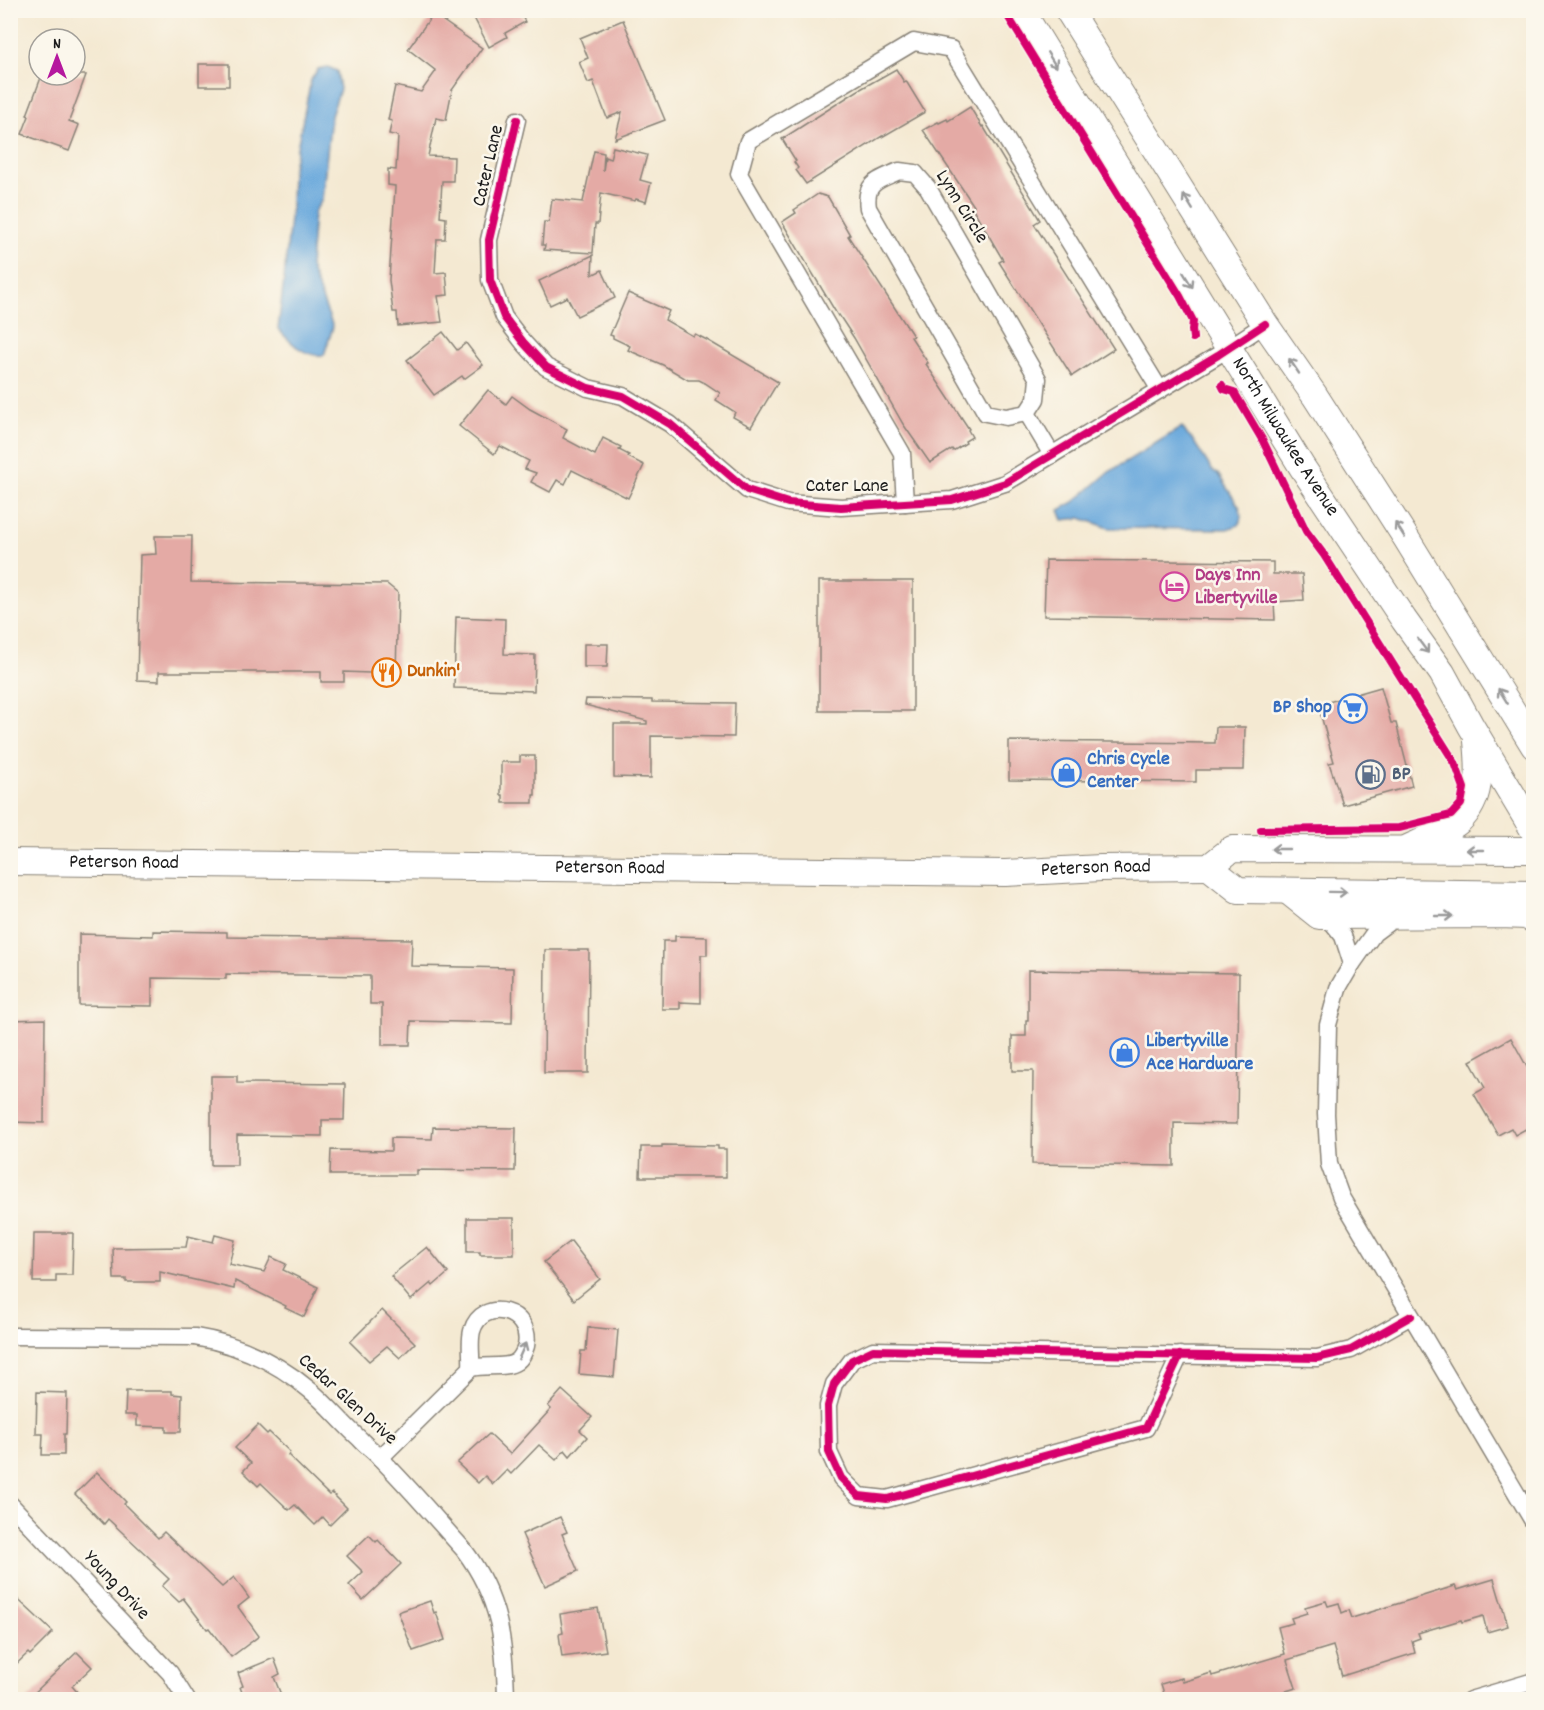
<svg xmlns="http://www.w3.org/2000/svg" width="1544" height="1710" font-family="Dekko,sans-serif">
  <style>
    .water { fill: #69a8dc; stroke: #42627c; stroke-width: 1.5 }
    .building { fill: #e4aaa5 }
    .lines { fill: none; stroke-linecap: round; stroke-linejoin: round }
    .minor-casing { stroke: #888277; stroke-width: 19 }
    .primary-casing { stroke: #888277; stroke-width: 28 }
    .minor { stroke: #fff; stroke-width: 16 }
    .primary { stroke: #fff; stroke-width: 26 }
    .cycleway-casing { stroke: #fbf7ec; stroke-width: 11 }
    .cycleway { stroke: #d6006c; stroke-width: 8 }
    .oneway { stroke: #999 }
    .labels { text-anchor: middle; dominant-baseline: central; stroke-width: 5; stroke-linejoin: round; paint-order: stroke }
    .street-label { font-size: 20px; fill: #1c1c1c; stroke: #fbf7ec }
    .hotel-label { font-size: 20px; font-weight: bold; fill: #b23c85; stroke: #fbf7ec; text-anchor: start }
    .food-label { font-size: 20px; font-weight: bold; fill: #c56008; stroke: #fbf7ec; text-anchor: start }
    .shop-label { font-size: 20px; font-weight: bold; fill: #366cbe; stroke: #fbf7ec; text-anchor: start }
    .service-label { font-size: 20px; font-weight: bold; fill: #4e5e75; stroke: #fbf7ec; text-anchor: start }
  </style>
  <rect width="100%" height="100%" fill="#fbf7ec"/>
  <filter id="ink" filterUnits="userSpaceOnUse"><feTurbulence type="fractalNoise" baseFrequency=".0167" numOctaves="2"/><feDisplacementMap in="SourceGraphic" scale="12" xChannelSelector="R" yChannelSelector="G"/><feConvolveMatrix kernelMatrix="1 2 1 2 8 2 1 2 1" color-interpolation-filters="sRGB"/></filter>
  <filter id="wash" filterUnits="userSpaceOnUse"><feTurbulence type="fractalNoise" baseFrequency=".008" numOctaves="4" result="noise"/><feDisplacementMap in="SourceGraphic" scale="24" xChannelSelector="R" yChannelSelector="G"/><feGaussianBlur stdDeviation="1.35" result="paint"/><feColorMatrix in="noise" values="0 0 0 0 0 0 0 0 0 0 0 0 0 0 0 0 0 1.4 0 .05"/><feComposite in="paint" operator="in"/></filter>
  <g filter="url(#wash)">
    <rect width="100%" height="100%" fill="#f4e9d2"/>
    <!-- water -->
    <g class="water">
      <path d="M 328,67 L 337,71 L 340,89 L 331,116 L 322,200 L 314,212 L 310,267 L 333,327 L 324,355 C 305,358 290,342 278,329 L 284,279 L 291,208 L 292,172 L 311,80 L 318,69 Z"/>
      <path d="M 1182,427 L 1188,436 L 1192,439 L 1212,470 L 1218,474 L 1240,508 L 1241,517 L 1239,525 L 1227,529 L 1109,528 L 1081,518 L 1063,520 L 1059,510 L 1074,502 L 1109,472 Z"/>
    </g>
    <g id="blocks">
      <!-- building -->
      <g class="building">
        <path d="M 470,10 L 519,10 L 525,22 L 505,33 L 507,37 L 489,47 Z"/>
        <path d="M 433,14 L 482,48 L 452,90 L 446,120 L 436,118 L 428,156 L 454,157 L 453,181 L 442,181 L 440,217 L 446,218 L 445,239 L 437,239 L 435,273 L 446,272 L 448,295 L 438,296 L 442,322 L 398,326 L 397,312 L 393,312 L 389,280 L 395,188 L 395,186 L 388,185 L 388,169 L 396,170 L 398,136 L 389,134 L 392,121 L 388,120 L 395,86 L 421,92 L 436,71 L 408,49 Z"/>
        <path d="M 623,20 L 665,120 L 615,139 L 622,112 L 607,118 L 593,81 L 588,83 L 579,62 L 588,58 L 580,38 Z"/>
        <rect x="199" y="64" width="30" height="22"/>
        <path d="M 896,69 L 904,82 L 906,81 L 925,112 L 882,137 L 882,136 L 806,184 L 796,170 L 798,168 L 794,162 L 796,161 L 782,139 L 857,91 Z"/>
        <path d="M 42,75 L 86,75 L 69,121 L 79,125 L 69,151 L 22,134 L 29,116 L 27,115 Z"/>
        <path d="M 970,107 L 982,127 L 983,126 L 1040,220 L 1034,224 L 1114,349 L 1072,376 L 999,262 L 1003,260 L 972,207 L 974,206 L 923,130 L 938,122 L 939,123 L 947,119 L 948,121 Z"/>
        <path d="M 613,147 L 647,155 L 640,180 L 651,183 L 646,202 L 636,199 L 635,201 L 601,193 L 598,224 L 595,224 L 593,253 L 544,250 L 545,245 L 542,245 L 544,222 L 549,222 L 552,199 L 583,202 L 594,151 L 604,153 L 603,171 L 605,157 L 610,159 Z"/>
        <path d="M 818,194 L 828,197 L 850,235 L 848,236 L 913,336 L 911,337 L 928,363 L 926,364 L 969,429 L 968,430 L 972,437 L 965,441 L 966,443 L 953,451 L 952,449 L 930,463 L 903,424 L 854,338 L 839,315 L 838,316 L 782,222 L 796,213 L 794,210 Z"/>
        <path d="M 593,255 L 592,275 L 602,270 L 615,298 L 577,316 L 567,297 L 550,305 L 539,281 Z"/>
        <path d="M 628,293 L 669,311 L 665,320 L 693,336 L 695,334 L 707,340 L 778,382 L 751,427 L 733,417 L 735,412 L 716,400 L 720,393 L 705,383 L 699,380 L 688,380 L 663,365 L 628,350 L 630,346 L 613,338 L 613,336 L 610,335 Z"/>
        <path d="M 443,332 L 457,350 L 466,343 L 483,365 L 464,379 L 462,376 L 434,395 L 407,360 Z"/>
        <path d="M 488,390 L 506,404 L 512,396 L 530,409 L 567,429 L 563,438 L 595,455 L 603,438 L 621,447 L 619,450 L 629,455 L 628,457 L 644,465 L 628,498 L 572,470 L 565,484 L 557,480 L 550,492 L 531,482 L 536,473 L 525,469 L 529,461 L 500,446 L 494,454 L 459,426 Z"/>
        <path d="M 155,536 L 192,536 L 191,582 L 387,584 L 398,593 L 396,674 L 344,672 L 344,682 L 321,682 L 321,672 L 159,672 L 159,681 L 137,680 L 140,555 L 156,554 Z"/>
        <path d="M 1046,560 L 1273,562 L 1273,574 L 1302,574 L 1304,600 L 1274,602 L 1275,620 L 1044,616 Z"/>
        <rect x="819" y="581" width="94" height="130"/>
        <path d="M 456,617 L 505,619 L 504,654 L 535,655 L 534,691 L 454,688 Z"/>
        <path d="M 584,644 L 608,644 L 607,667 L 584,667 Z"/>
        <path d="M 1381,687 L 1391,723 L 1396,723 L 1412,786 L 1343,805 L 1329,763 L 1334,762 L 1318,705 Z"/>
        <path d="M 586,699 L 652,700 L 652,702 L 735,703 L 734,737 L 651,736 L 651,778 L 614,777 L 614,724 L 647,724 L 647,721 L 585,705 Z"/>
        <path d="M 1216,727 L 1245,727 L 1244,770 L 1196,770 L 1196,782 L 1009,780 L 1009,741 L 1215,743 Z"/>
        <path d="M 520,756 L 535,756 L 535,795 L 533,795 L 533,803 L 503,803 L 503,795 L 501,795 L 501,762 L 520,762 Z"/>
        <path d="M 153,931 L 227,932 L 227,937 L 412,939 L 411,966 L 513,968 L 512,1023 L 411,1021 L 410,1045 L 382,1045 L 382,1004 L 370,1004 L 370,976 L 226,974 L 226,979 L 152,978 L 152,1006 L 79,1005 L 79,934 L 153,936 Z"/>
        <path d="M 675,936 L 707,937 L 707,955 L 701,955 L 701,1003 L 680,1002 L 680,1009 L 662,1009 L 663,941 L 675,941 Z"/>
        <path d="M 545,950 L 589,950 L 588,1073 L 544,1073 Z"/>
        <path d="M 1028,970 L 1239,973 L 1237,1124 L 1174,1123 L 1174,1166 L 1032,1164 L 1033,1071 L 1012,1071 L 1012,1036 L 1026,1036 L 1026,1020 L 1028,1020 Z"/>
        <path d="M 45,1019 L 44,1123 L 10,1122 L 10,1020 Z"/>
        <path d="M 1511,1038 L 1533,1078 L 1533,1125 L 1515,1135 L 1511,1128 L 1498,1135 L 1474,1094 L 1485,1088 L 1470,1061 Z"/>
        <path d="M 211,1076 L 237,1076 L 237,1083 L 345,1084 L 344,1120 L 322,1120 L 322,1136 L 237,1135 L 237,1165 L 211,1165 Z"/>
        <path d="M 433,1127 L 516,1128 L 515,1171 L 417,1170 L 417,1175 L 330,1175 L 331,1150 L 391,1151 L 391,1138 L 432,1139 Z"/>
        <path d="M 662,1145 L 718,1146 L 718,1149 L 726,1149 L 726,1177 L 640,1177 L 641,1147 L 662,1147 Z"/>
        <path d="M 467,1218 L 514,1218 L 514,1255 L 480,1255 L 480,1252 L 467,1252 Z"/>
        <path d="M 34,1233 L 73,1233 L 72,1275 L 56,1275 L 56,1282 L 33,1282 Z"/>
        <path d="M 215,1235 L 235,1240 L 229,1264 L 264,1272 L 271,1257 L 286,1264 L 283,1270 L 318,1287 L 304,1317 L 285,1308 L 286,1306 L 235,1281 L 234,1289 L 160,1272 L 160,1282 L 126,1282 L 126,1279 L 114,1279 L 113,1248 L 186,1247 L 188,1236 L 213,1242 Z"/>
        <path d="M 571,1241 L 600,1279 L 574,1300 L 544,1262 Z"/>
        <path d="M 427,1247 L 448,1273 L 433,1286 L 431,1283 L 411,1300 L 391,1276 Z"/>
        <path d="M 382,1310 L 415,1343 L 400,1358 L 387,1346 L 369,1361 L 350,1342 Z"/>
        <path d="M 588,1327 L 618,1330 L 614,1377 L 579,1374 L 581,1351 L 586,1351 Z"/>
        <path d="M 562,1390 L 592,1417 L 580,1430 L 587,1437 L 570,1456 L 565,1450 L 556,1460 L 539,1445 L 511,1474 L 507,1470 L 493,1484 L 485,1476 L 478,1483 L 457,1463 L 489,1434 L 510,1454 L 551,1409 L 548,1406 Z"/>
        <path d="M 126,1391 L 172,1391 L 172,1394 L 182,1395 L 181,1432 L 166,1432 L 166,1427 L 137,1426 L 137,1415 L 125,1415 Z"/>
        <path d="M 37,1392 L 67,1393 L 66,1434 L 64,1434 L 64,1455 L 42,1455 L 43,1434 L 36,1434 Z"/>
        <path d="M 258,1425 L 267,1434 L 269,1432 L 290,1452 L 288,1455 L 329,1495 L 332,1493 L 347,1508 L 330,1525 L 323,1517 L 315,1525 L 295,1505 L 289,1510 L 261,1483 L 258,1486 L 243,1471 L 251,1463 L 235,1448 Z"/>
        <path d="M 97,1472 L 126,1502 L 124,1504 L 158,1538 L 164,1532 L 222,1587 L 234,1577 L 249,1598 L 238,1607 L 259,1636 L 231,1657 L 209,1628 L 207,1629 L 183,1598 L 179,1602 L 162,1586 L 169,1579 L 153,1564 L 155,1563 L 108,1519 L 104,1524 L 75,1494 Z"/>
        <path d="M 560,1517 L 567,1532 L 562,1534 L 578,1571 L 545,1586 L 522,1534 Z"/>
        <path d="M 369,1535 L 376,1542 L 378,1540 L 401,1564 L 363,1600 L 349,1585 L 363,1572 L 347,1556 Z"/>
        <path d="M 1494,1579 L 1508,1626 L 1487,1632 L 1483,1616 L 1462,1622 L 1461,1620 L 1418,1633 L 1420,1638 L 1412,1641 L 1415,1653 L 1342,1676 L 1333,1646 L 1287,1660 L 1296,1688 L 1257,1700 L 1166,1700 L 1161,1684 L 1182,1678 L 1183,1682 L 1211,1673 L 1212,1676 L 1285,1654 L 1278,1627 L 1293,1623 L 1291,1618 L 1307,1613 L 1305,1607 L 1326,1601 L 1328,1606 L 1339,1603 L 1342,1613 L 1349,1610 L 1352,1618 L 1455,1586 L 1457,1590 Z"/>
        <path d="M 10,1592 L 53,1632 L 30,1655 L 28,1653 L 10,1670 Z"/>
        <path d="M 430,1601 L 434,1613 L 436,1612 L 445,1640 L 413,1651 L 398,1612 Z"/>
        <path d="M 598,1608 L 606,1651 L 562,1657 L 559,1634 L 563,1633 L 560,1614 Z"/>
        <path d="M 77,1652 L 92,1667 L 72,1686 L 84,1700 L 27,1700 Z"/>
        <path d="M 274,1658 L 280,1674 L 274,1677 L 283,1700 L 245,1700 L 240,1687 L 243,1686 L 238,1673 Z"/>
      </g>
    </g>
  </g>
  <g filter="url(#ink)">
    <use href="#blocks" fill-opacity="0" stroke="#888277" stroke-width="1.5"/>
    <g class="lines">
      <defs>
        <g id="minor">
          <path d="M 517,120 L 489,240 L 490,280 L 504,317 L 523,342 L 546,367 L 588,388 L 623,396 L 670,424 L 747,490 L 788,503 L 841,507 L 952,500 L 1005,483 L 1218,355 L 1265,324"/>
          <path d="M 899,171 L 915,173 L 928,188 L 1038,379 L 1036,399 L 1027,413 L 1006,417 L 986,413 L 868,208 C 864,182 879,180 899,171 Z"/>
          <path d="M 1027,413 L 1052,455"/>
          <path d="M 905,503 L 902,453 L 739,174 L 748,141 L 914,42 L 951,49 L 1160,390"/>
          <path d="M 1327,916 L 1343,936 L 1352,964"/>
          <path d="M 1397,916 L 1374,933 L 1352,964 L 1338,988 L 1328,1025 L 1326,1114 L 1329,1164 L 1341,1197 L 1534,1523"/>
          <path d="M 10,1336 L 195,1337 C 239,1344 277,1362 311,1391 C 328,1405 343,1424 360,1439 C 366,1446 374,1451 380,1458 C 409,1487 436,1519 464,1550 C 500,1598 505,1642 506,1700"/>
          <path d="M 1180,1355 L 1146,1428 L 887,1499 L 859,1496 L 841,1478 L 829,1452 L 828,1406 L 834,1384 L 852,1360 L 873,1350 L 1317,1358 L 1351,1350 L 1411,1316"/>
          <path d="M 380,1458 L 471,1368 C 484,1364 506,1369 516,1362 C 522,1358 524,1352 526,1346 C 533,1310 482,1296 472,1331 C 469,1343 472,1356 471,1368"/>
          <path d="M 10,1504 L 170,1673 L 187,1700"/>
          <path d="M 1470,1700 L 1534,1681"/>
        </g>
        <g id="primary">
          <path id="s1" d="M 1021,10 L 1302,467 L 1404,620 L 1442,673 L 1471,726 L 1534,831"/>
          <path d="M 1068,10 L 1265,324 L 1315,396 L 1406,538 L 1534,746"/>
          <path d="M 1408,848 C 1421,842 1450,830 1459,821 C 1482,799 1480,771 1477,741"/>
          <path id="s2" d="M 10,862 L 1005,873 L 1101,868 L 1209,867 L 1232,849 L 1534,850"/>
          <path d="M 1209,867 L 1238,890 L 1534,894"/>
          <path d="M 1289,892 L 1319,916 L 1501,915 L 1526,916 L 1534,920"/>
        </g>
      </defs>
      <!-- minor casing -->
      <use href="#minor" class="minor-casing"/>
      <!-- primary casing -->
      <use href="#primary" class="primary-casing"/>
      <!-- minor -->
      <use href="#minor" class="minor"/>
      <!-- primary -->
      <use href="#primary" class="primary"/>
      <defs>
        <g id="cycleway">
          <path d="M 1004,10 L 1180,296 L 1193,321 L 1192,330 L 1193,338"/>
          <path d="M 517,120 L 489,240 L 490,280 L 504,317 L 523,342 L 546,367 L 588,388 L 623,396 L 670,424 L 747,490 L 788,503 L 841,507 L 952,500 L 1005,483 L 1218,355 L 1265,324"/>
          <path d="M 1222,385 L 1224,389 L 1234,392 L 1263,441 L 1306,531 L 1324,555 L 1455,763 L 1464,788 L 1461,804 L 1451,815 L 1399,828 L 1261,830"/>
          <path d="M 1180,1355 L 1146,1428 L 887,1499 L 859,1496 L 841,1478 L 829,1452 L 828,1406 L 834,1384 L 852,1360 L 873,1350 L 1317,1358 L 1351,1350 L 1411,1316"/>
        </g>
      </defs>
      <!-- cycleway casing -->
      <use href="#cycleway" class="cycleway-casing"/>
      <!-- cycleway -->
      <use href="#cycleway" class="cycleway"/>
    </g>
    <!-- one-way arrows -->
    <defs><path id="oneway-shaft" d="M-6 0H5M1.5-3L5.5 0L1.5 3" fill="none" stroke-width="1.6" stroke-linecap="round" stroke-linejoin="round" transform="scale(1.5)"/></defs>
    <g class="oneway">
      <use href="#oneway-shaft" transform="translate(1052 60) rotate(58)"/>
      <use href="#oneway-shaft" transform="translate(1188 202) rotate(-122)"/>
      <use href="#oneway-shaft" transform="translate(1188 280) rotate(58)"/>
      <use href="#oneway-shaft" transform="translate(1294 366) rotate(-124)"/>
      <use href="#oneway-shaft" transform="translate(1400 530) rotate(-123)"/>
      <use href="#oneway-shaft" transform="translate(1423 646) rotate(54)"/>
      <use href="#oneway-shaft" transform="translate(1503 696) rotate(-122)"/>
      <use href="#oneway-shaft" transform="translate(1280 849) rotate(-180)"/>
      <use href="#oneway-shaft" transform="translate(1475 850) rotate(-180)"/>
      <use href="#oneway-shaft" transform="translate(1338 892) rotate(1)"/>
      <use href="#oneway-shaft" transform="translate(1444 916)"/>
      <use href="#oneway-shaft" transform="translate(522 1351) rotate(-66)"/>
    </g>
  </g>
  <!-- icons -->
  <defs>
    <symbol id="hotel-ring" viewBox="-11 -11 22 22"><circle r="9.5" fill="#fbf7ec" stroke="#d1479c" stroke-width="1.5"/><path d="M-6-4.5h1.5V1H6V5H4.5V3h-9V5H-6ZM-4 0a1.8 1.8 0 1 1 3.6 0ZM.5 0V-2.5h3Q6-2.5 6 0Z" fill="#d1479c"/></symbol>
    <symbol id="restaurant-ring" viewBox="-11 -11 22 22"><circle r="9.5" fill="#fbf7ec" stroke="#e8710a" stroke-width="1.5"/><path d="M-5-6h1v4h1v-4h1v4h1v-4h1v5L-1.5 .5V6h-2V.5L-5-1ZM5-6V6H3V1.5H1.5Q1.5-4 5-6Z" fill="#e8710a"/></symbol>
    <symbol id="supermarket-ring" viewBox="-11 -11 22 22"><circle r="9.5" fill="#fbf7ec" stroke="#3f7fe0" stroke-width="1.5"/><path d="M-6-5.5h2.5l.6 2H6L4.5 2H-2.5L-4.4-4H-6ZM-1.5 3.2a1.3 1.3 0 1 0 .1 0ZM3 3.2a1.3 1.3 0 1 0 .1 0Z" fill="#3f7fe0"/></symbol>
    <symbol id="shop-ring" viewBox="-11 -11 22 22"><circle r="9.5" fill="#fbf7ec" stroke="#3f7fe0" stroke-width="1.5"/><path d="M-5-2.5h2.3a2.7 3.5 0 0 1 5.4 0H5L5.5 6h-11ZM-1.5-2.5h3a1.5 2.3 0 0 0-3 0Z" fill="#3f7fe0"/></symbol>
    <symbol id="fuel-ring" viewBox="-11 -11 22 22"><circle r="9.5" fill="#fbf7ec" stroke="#5c6f8a" stroke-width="1.5"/><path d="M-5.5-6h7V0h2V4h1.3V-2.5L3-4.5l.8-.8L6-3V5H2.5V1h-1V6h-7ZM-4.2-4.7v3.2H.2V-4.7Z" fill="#5c6f8a"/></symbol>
  </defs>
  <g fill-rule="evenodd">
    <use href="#hotel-ring" x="1158" y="570" width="33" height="33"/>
    <use href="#restaurant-ring" x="370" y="656" width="33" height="33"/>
    <use href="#supermarket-ring" x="1336" y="692" width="33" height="33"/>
    <use href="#shop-ring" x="1050" y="756" width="33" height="33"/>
    <use href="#fuel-ring" x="1354" y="758" width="33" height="33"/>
    <use href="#shop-ring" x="1108" y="1036" width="33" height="33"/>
  </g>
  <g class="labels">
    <!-- street labels -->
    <g class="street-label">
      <text transform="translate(489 166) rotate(-77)">Cater Lane</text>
      <text transform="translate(961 207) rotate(58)">Lynn Circle</text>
      <text stroke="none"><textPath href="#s1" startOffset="502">North Milwaukee Avenue</textPath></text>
      <text x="847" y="487">Cater Lane</text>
      <text stroke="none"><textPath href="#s2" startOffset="114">Peterson Road</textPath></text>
      <text stroke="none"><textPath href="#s2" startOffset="600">Peterson Road</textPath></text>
      <text stroke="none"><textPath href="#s2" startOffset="1086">Peterson Road</textPath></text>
      <text transform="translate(347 1400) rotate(42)">Cedar Glen Drive</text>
      <text transform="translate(116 1586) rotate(47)">Young Drive</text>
    </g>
    <!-- hotel labels -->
    <g class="hotel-label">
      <text x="1195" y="576">Days Inn<tspan x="1195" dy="23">Libertyville</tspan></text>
    </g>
    <!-- food labels -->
    <g class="food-label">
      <text x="407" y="672">Dunkin'</text>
    </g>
    <!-- shop labels -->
    <g class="shop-label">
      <text x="1332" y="708" text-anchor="end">BP Shop</text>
      <text x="1087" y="760">Chris Cycle<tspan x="1087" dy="23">Center</tspan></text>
      <text x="1146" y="1042">Libertyville<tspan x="1146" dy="23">Ace Hardware</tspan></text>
    </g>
    <!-- service labels -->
    <g class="service-label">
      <text x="1392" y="775">BP</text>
    </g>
  </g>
  <!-- margin -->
  <rect width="1544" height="1710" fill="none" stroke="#fbf7ec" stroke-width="36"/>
  <!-- north arrow -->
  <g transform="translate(57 57)"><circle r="28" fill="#fbf7ec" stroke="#a29f99" stroke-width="1.5"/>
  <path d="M0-4.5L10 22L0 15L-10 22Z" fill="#b5179e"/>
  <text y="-9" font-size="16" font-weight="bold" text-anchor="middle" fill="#1c1c1c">N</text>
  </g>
</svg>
